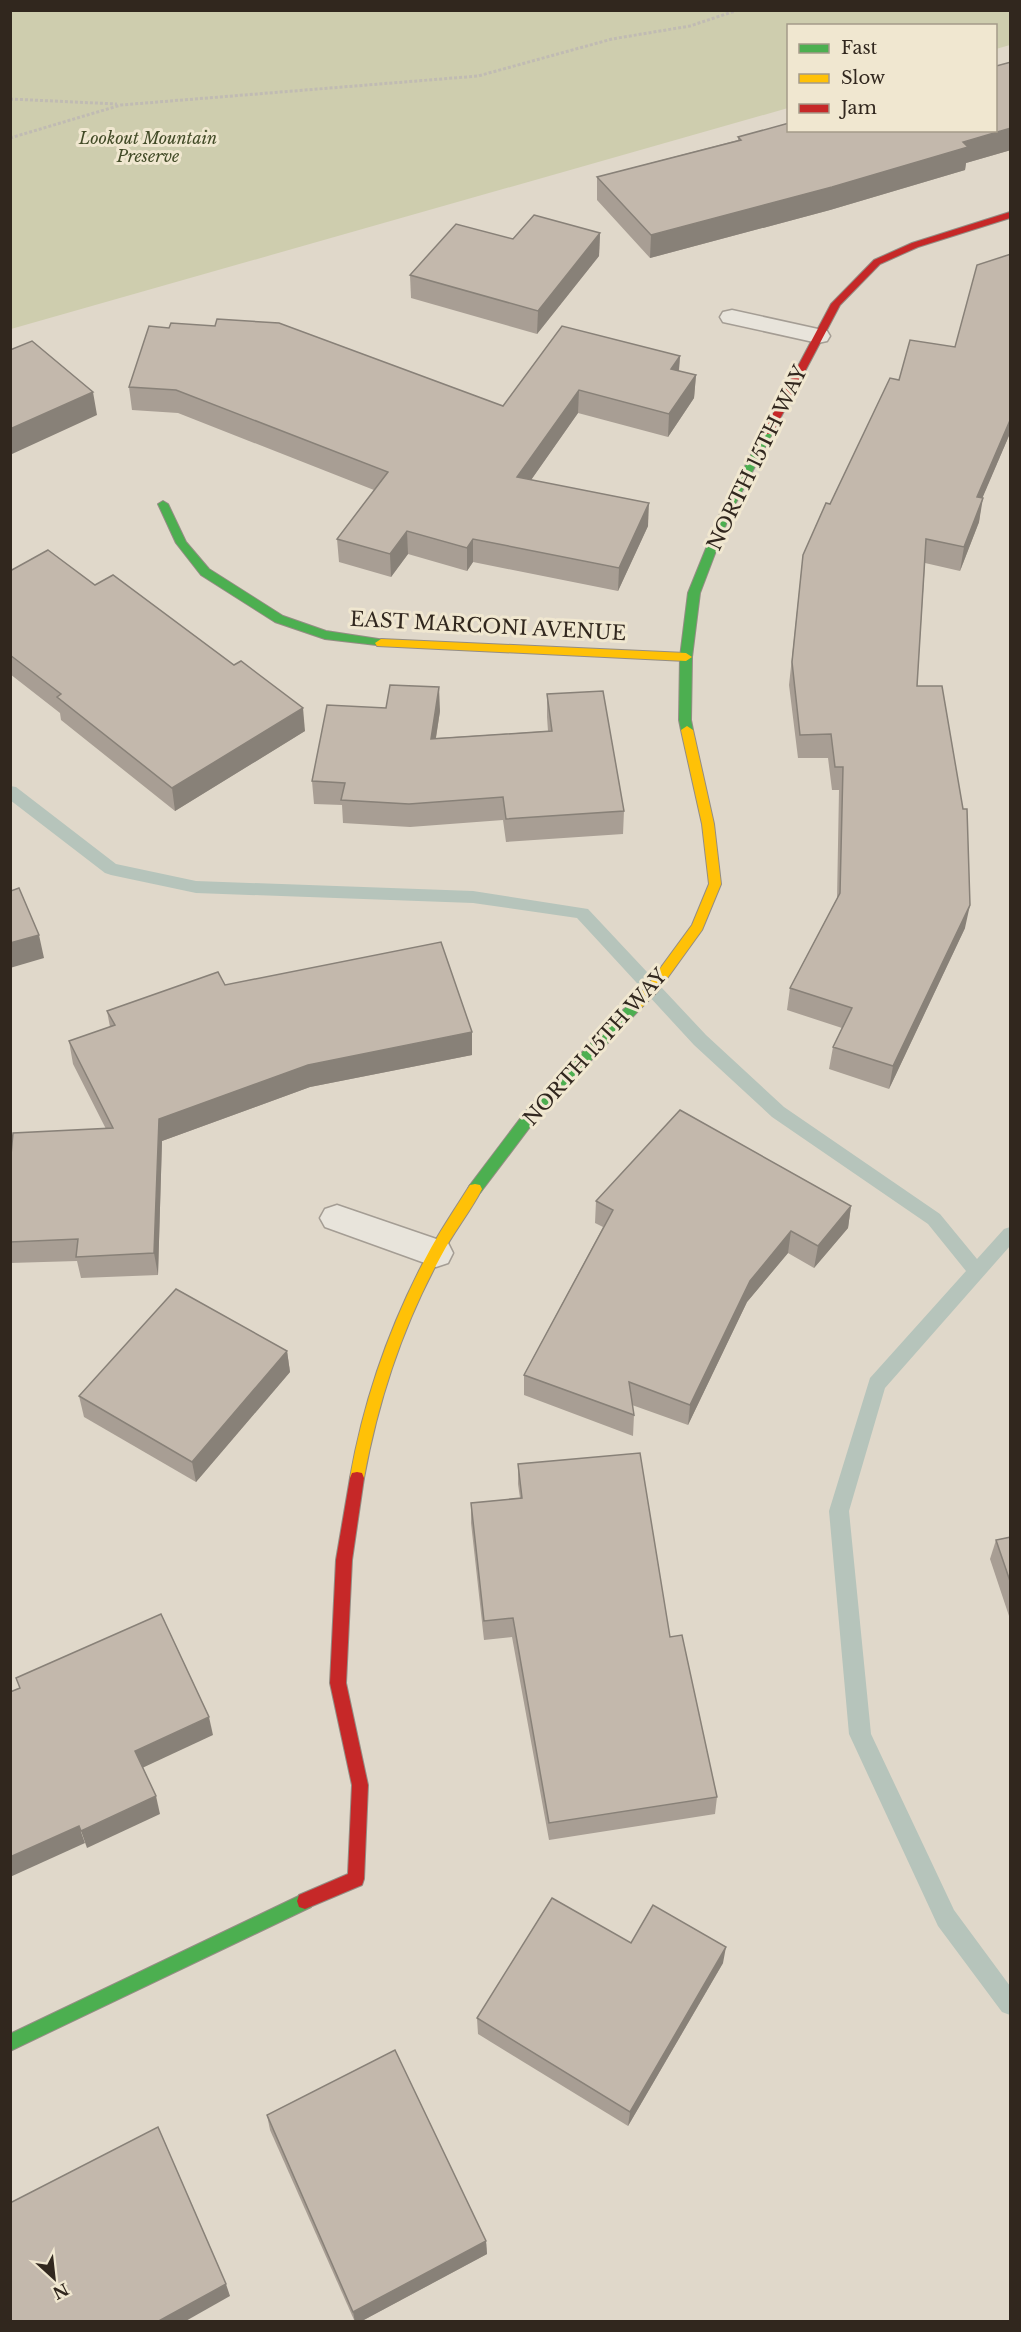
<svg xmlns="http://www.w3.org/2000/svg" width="1021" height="2332" font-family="'Libre Baskerville',serif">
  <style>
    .green { fill: #cecdae }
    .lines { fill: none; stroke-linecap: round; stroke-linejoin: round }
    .stream { fill: #b6c4bb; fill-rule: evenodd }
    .street-casing { stroke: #a49d94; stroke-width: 3 }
    .fast-casing { stroke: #948d84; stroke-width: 2 }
    .slow-casing { stroke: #948d84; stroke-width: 2 }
    .jam-casing { stroke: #948d84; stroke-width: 2 }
    .path { stroke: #c0bbb3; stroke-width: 3; stroke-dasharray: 3 2; stroke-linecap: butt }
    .street { fill: #e8e4db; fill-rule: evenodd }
    .fast { fill: #4caf50; fill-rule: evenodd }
    .slow { fill: #ffc107; fill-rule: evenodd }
    .jam { fill: #c62828; fill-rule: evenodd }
    .wall { fill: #a89e94 }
    .shaded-wall { fill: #888178 }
    .building { fill: #c3b8ac; stroke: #888178; stroke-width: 1.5 }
    .labels { text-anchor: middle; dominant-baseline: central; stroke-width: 6; stroke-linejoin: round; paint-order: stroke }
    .far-park-label { font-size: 16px; font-style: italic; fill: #424b27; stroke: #f0e7d0 }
    .street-label { font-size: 20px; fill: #31271e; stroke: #f0e7d0 }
  </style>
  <rect width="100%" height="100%" fill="#e0d8ca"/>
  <!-- green -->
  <path class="green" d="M 11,10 L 1010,10 L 1010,45 L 996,49 L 996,26 L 788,26 L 788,108 L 11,329 Z"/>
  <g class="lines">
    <!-- stream -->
    <path class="stream" d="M 10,786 L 16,787 L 116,864 L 196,881 L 473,891 L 588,909 L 706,1035 L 784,1107 L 940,1214 L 977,1259 L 1004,1229 L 1010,1227 L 1010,1246 L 885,1388 L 849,1511 L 871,1734 L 954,1910 L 1010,1986 L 1010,2015 L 1002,2012 L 938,1926 L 849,1734 L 829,1511 L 870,1378 L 966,1271 L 928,1224 L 772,1117 L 694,1045 L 577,918 L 473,903 L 196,893 L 111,875 L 105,873 L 10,800 Z"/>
    <defs>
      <g id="street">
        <path d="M 732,310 L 827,331 L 830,336 L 827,341 L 818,343 L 723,322 L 720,317 L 723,312 Z"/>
        <path d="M 337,1205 L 448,1243 L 453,1253 L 448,1263 L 436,1267 L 325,1227 L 320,1218 L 325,1209 Z"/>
      </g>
      <g id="fast">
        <path d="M 768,429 L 773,432 L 730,514 L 700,593 L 692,657 L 691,720 L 693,730 L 687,734 L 681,730 L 679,720 L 680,657 L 688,593 L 720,514 L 763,432 Z"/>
        <path d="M 163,501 L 168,504 L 186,542 L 209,569 L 283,616 L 326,631 L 385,640 L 385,646 L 325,639 L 275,622 L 201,575 L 176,543 L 158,504 Z"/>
        <path d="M 636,1000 L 641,1002 L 642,1005 L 641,1008 L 539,1115 L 480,1193 L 470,1193 L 468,1189 L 470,1185 L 529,1107 L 631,1002 Z"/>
        <path d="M 305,1893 L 311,1895 L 313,1901 L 311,1907 L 10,2051 L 10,2034 Z"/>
      </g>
      <g id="slow">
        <path d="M 381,639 L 686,653 L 692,657 L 686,661 L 377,646 L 375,643 Z"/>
        <path d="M 687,726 L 693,730 L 714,824 L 721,884 L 702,930 L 658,991 L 641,1008 L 631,1008 L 630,1005 L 631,1002 L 648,985 L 692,925 L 709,884 L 702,824 L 681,730 Z"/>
        <path d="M 475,1184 L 480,1185 L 482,1189 C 470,1212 453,1233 441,1256 C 403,1325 378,1401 364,1478 L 362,1483 L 357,1484 L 352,1483 L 350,1478 C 364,1398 392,1319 431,1248 C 443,1226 457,1206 470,1185 Z"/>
      </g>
      <g id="jam">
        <path d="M 1010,212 L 1010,218 L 918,247 L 880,264 L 840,305 L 773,432 L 772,434 L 764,434 L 763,432 L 831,304 L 874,260 L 912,243 Z"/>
        <path d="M 357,1472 L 362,1473 L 364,1478 L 352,1560 L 346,1683 L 368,1785 L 364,1879 L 362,1885 L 305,1909 L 299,1907 L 297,1901 L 299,1895 L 348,1874 L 352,1785 L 330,1683 L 336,1560 L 350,1478 L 352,1473 Z"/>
      </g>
    </defs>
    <!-- street casing -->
    <use href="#street" class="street-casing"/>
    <!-- fast casing -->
    <use href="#fast" class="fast-casing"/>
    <!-- slow casing -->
    <use href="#slow" class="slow-casing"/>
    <!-- jam casing -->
    <use href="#jam" class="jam-casing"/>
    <!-- path -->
    <g class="path">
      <path d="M 10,99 L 117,104"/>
      <path d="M 10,138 L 121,105 L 478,76 L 612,39 L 690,26 L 738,10"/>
    </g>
    <!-- street -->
    <use href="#street" class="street"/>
    <!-- fast -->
    <use href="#fast" class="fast"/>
    <!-- slow -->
    <use href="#slow" class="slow"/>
    <!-- jam -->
    <use href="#jam" class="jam"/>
  </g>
  <!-- wall -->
  <g class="wall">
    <path d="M 1011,62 L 1011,150 L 966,163 L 965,170 L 830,210 L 650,258 L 597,200 L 597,177 L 738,140 L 738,137 L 789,123 L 789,130 L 996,130 L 996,66 Z"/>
    <path d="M 600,233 L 599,256 L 537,334 L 411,298 L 410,275 L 513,239 Z"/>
    <path d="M 1011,254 L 1011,431 L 982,498 L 979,522 L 960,571 L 925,563 L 917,686 L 965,928 L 889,1089 L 829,1069 L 833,1047 L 842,1028 L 787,1010 L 790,988 L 837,899 L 839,790 L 832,790 L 828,758 L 798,758 L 789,685 L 803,555 L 899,380 L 955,347 Z"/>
    <path d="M 680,356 L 679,371 L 696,375 L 694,398 L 668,437 L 578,413 L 531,480 L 648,526 L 618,591 L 473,562 L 467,571 L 408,554 L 391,577 L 339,562 L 337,539 L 374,490 L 178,413 L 132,410 L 129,387 L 503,406 Z"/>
    <path d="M 10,571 L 95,585 L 305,731 L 175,811 L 61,720 L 60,713 L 10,674 Z"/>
    <path d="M 547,694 L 624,811 L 623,834 L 506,842 L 503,820 L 410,827 L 343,823 L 342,805 L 314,804 L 312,781 L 440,711 L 436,738 L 548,731 L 547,717 Z"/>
    <path d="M 225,985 L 472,1032 L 472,1055 L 310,1087 L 162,1141 L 158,1275 L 81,1278 L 77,1261 L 10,1263 L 10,1166 L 106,1129 L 73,1064 L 69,1041 L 110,1027 L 107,1011 Z"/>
    <path d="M 596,1201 L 851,1206 L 848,1228 L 814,1268 L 788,1253 L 747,1302 L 688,1425 L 632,1405 L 634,1415 L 633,1436 L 524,1395 L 524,1375 L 603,1227 L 595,1223 Z"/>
    <path d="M 287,1351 L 290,1372 L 196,1482 L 84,1417 L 79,1396 Z"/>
    <path d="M 518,1464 L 670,1637 L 717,1797 L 715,1814 L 549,1840 L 512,1637 L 484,1640 L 471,1523 L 471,1503 L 520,1498 L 518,1484 Z"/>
    <path d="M 1011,1537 L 1011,1622 L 990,1559 L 996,1540 Z"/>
    <path d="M 723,1963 L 628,2126 L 478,2034 L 477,2018 Z"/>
    <path d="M 267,2115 L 486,2241 L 487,2254 L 360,2322 L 355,2322 L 270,2130 Z"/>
  </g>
  <!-- shaded-wall -->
  <g class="shaded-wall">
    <path d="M 1011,128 L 1011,150 L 966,163 L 965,170 L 830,210 L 650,258 L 651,235 Z"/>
    <path d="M 600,233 L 599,256 L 537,334 L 538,311 Z"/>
    <path d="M 680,356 L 678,379 L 671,369 Z"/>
    <path d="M 696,375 L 694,398 L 668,437 L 669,414 Z"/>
    <path d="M 579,390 L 578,413 L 517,500 L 517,477 Z"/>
    <path d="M 93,392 L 97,415 L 12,454 L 10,460 L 10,429 Z"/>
    <path d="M 1011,418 L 1011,431 L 973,520 L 977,497 Z"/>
    <path d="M 983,498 L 979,522 L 960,571 L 964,547 Z"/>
    <path d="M 649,503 L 648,526 L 618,591 L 619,568 Z"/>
    <path d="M 407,531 L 408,554 L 391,577 L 390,554 Z"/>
    <path d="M 473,539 L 473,562 L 467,571 L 467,548 Z"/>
    <path d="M 439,687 L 440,711 L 432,762 L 431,739 Z"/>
    <path d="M 303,708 L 305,731 L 175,811 L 172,788 Z"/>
    <path d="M 970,905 L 965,928 L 889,1089 L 893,1066 Z"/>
    <path d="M 39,935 L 44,958 L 10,968 L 10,943 Z"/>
    <path d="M 472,1032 L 472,1055 L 310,1087 L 162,1141 L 158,1275 L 154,1253 L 159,1119 L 308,1065 Z"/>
    <path d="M 851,1206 L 848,1228 L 814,1268 L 818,1246 Z"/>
    <path d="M 791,1231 L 788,1253 L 747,1302 L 688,1425 L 690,1405 L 750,1281 Z"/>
    <path d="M 287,1351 L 290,1372 L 196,1482 L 192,1462 Z"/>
    <path d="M 209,1717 L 213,1735 L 140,1769 L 135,1751 Z"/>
    <path d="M 156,1796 L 160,1814 L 87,1848 L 81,1831 Z"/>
    <path d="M 79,1826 L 85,1843 L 10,1877 L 10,1857 Z"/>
    <path d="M 726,1947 L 723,1963 L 628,2126 L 630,2112 Z"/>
    <path d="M 486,2241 L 487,2254 L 360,2322 L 355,2322 L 353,2312 Z"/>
    <path d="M 226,2284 L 230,2296 L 184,2322 L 157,2322 Z"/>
  </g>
  <!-- building -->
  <g class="building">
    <path d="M 1011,62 L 1011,128 L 963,142 L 968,147 L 832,187 L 651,235 L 597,177 L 741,140 L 738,137 L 789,123 L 789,130 L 996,130 L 996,66 Z"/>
    <path d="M 534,215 L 600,233 L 538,311 L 410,275 L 456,224 L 513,239 Z"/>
    <path d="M 1011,254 L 1011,418 L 977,497 L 983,498 L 964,547 L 926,539 L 917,686 L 942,686 L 963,809 L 967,809 L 970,905 L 893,1066 L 833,1047 L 852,1008 L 790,988 L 840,893 L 843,767 L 835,767 L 831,734 L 800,735 L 792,662 L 803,555 L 826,503 L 830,504 L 890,378 L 899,380 L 910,340 L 955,347 L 977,265 Z"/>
    <path d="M 217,319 L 279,323 L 503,406 L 562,326 L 680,356 L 671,369 L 696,375 L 669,414 L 579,390 L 517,477 L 649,503 L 619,568 L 473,539 L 467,548 L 407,531 L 390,554 L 337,539 L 388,472 L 176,390 L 129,387 L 149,326 L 169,328 L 171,323 L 215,326 Z"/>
    <path d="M 32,341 L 93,392 L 10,429 L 10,350 Z"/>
    <path d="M 48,550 L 95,585 L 113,575 L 234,665 L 241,661 L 303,708 L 172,788 L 57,697 L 61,694 L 10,655 L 10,571 Z"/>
    <path d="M 390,685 L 439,687 L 431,739 L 552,731 L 547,694 L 603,691 L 624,811 L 506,819 L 503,797 L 409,804 L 341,800 L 345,783 L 312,781 L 327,705 L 386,708 Z"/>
    <path d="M 19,888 L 39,935 L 10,943 L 10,890 L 11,891 Z"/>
    <path d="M 441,942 L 472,1032 L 308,1065 L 159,1119 L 154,1253 L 76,1257 L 78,1239 L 10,1242 L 10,1166 L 13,1133 L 113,1128 L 69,1041 L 115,1025 L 107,1011 L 218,972 L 225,985 Z"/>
    <path d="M 680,1110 L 851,1206 L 818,1246 L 791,1231 L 750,1281 L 690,1405 L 629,1382 L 634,1415 L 524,1375 L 613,1210 L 596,1201 Z"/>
    <path d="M 176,1289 L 287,1351 L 192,1462 L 79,1396 Z"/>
    <path d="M 640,1453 L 670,1637 L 682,1635 L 717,1797 L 549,1823 L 513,1618 L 484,1621 L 471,1503 L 522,1498 L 518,1464 Z"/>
    <path d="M 1011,1537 L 1011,1584 L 996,1540 Z"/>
    <path d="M 161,1614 L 209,1717 L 135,1751 L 156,1796 L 81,1831 L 79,1826 L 10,1857 L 10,1692 L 20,1688 L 16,1678 Z"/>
    <path d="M 552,1898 L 631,1943 L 653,1905 L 726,1947 L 630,2112 L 477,2018 Z"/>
    <path d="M 395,2050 L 486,2241 L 353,2312 L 267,2115 Z"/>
    <path d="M 158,2127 L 226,2284 L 157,2322 L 10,2322 L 10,2203 Z"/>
  </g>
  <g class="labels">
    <!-- far-park labels -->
    <g class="far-park-label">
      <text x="148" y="138">Lookout Mountain<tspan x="148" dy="18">Preserve</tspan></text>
    </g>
    <!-- street labels -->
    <g class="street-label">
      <text transform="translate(757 458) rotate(-64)">NORTH 15TH WAY</text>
      <text transform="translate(488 626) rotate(3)">EAST MARCONI AVENUE</text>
      <text transform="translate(595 1047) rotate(-48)">NORTH 15TH WAY</text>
    </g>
  </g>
  <!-- border -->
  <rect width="1021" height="2332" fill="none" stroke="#31271e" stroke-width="24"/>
  <!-- legend -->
  <rect x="787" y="24" width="210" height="108" fill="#f0e7d0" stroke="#a49a89" stroke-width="1.5"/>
  <rect x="799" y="44" width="30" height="9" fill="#4caf50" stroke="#a49a89" stroke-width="1.5"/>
  <text x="841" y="54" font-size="18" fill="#31271e">Fast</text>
  <rect x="799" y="74" width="30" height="9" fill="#ffc107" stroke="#a49a89" stroke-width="1.5"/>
  <text x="841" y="84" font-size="18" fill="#31271e">Slow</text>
  <rect x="799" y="104" width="30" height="9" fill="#c62828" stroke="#a49a89" stroke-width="1.5"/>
  <text x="841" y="114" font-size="18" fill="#31271e">Jam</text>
  <!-- north arrow -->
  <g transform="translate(54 2278) rotate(153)" stroke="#f0e7d0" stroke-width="4.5" paint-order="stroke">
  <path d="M0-4.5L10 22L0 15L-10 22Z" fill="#31271e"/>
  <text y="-9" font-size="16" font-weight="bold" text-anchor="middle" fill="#31271e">N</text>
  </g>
</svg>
